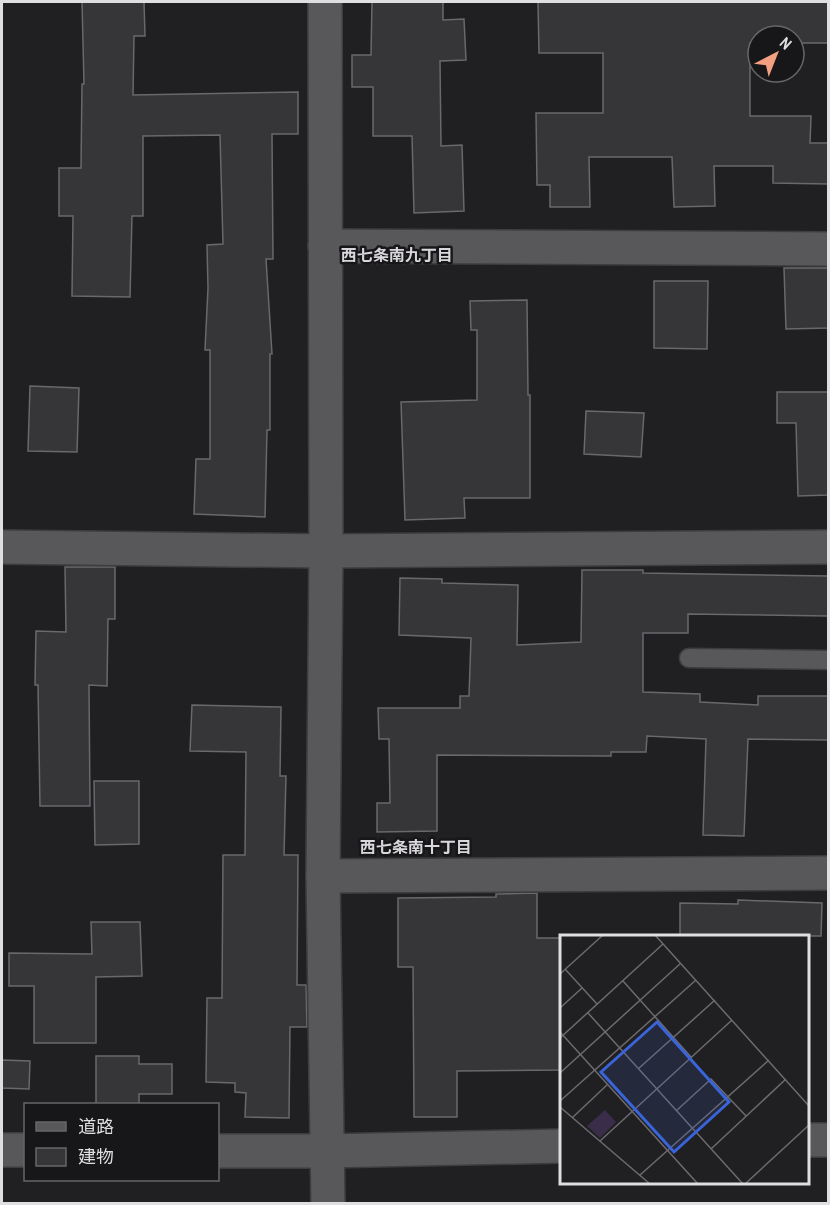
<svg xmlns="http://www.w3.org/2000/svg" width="830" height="1205" font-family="'Archivo Narrow','Noto Sans JP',sans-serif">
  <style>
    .building { fill: #363538; stroke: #69686c; stroke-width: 1.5 }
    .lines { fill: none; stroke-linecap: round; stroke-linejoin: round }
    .service-casing { stroke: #3d3c3e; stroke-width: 21 }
    .minor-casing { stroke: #3d3c3e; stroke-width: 36 }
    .service { stroke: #58575a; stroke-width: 18 }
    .minor { stroke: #58575a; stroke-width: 33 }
    .labels { text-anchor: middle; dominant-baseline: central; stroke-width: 5; stroke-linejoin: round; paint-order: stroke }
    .neighbourhood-label { font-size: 16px; font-weight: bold; fill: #d9d7db; stroke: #171618 }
    .inset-road { fill: none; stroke: #6c6b6e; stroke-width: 1.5 }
    .view { fill: #3a64d9; fill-opacity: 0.15; stroke: #3a64d9; stroke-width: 3 }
    .inset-edge { fill: none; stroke: #dfdee0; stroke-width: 3 }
  </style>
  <rect width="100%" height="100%" fill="#201f22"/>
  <!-- building -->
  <g class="building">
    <path d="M 82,2 L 144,2 L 145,36 L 134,36 L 133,95 L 298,92 L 298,134 L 272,134 L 273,259 L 266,259 L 272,354 L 270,354 L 270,430 L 267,430 L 265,517 L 194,514 L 196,459 L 210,459 L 210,350 L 205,350 L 208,288 L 207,245 L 223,244 L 220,135 L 143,136 L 143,216 L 132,216 L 130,297 L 72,296 L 73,216 L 59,216 L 59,168 L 81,168 L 82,84 L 84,84 Z"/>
    <path d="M 372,2 L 443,2 L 443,20 L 464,19 L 466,60 L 440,61 L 441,146 L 462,145 L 464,211 L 414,213 L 412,136 L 373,136 L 373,87 L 352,87 L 352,55 L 371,55 Z"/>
    <path d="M 538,2 L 828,2 L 828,43 L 794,43 L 794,36 L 758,36 L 758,43 L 750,43 L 750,116 L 811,116 L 810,143 L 828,143 L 828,184 L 773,183 L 773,166 L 714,166 L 715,206 L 674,207 L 672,157 L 589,157 L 590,207 L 550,207 L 550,185 L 537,185 L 536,113 L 603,113 L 603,53 L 539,53 Z"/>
    <path d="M 784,268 L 828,268 L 828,328 L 786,329 Z"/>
    <path d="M 654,281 L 708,281 L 707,349 L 654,348 Z"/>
    <path d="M 527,300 L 528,395 L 530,395 L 530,498 L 464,498 L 465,518 L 405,520 L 401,402 L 477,400 L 477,330 L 471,330 L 470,301 Z"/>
    <path d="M 30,386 L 79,388 L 77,452 L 28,451 Z"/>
    <path d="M 777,392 L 828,392 L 828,495 L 798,496 L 796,423 L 777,423 Z"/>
    <path d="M 586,411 L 644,413 L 641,457 L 584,454 Z"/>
    <path d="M 65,567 L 115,567 L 115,619 L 108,619 L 107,686 L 89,685 L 90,806 L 40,806 L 38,685 L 35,685 L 36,631 L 66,632 Z"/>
    <path d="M 582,570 L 643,570 L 643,573 L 828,576 L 828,616 L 688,614 L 688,633 L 643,633 L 643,692 L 700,694 L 700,702 L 758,705 L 758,696 L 828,696 L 828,740 L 748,739 L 744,836 L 703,835 L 706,739 L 647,736 L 646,752 L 611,752 L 611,756 L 437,755 L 437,831 L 377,832 L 377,803 L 390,803 L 389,739 L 379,739 L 378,708 L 460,708 L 460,696 L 469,696 L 471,638 L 399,635 L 400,578 L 442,579 L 442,583 L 518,585 L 517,645 L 581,642 Z"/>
    <path d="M 192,705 L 281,707 L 280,776 L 286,776 L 284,855 L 298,855 L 297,985 L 306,985 L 307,1027 L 290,1027 L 289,1118 L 245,1117 L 246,1093 L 235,1092 L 235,1083 L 206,1082 L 207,998 L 222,998 L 223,855 L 245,855 L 246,752 L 190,751 Z"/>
    <path d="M 94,781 L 139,781 L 139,844 L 95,845 Z"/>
    <path d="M 537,893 L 537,938 L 561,938 L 561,1070 L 457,1071 L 457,1117 L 414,1117 L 413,967 L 398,967 L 398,898 L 496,897 L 496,894 Z"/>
    <path d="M 738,900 L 822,903 L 821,936 L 680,936 L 680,903 L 738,904 Z"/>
    <path d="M 91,922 L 140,922 L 142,976 L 96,977 L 96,1043 L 34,1043 L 34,986 L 9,986 L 9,953 L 92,954 Z"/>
    <path d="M 96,1056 L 139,1056 L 139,1064 L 172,1064 L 172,1094 L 139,1094 L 139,1104 L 96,1104 Z"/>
    <path d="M 2,1060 L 30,1061 L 29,1089 L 2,1088 Z"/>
  </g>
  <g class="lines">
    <defs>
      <path id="service" d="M 689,658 L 828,660"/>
      <g id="minor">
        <path d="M 325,2 L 326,551 L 323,876 L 328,1204"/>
        <path d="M 325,246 L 828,249"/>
        <path d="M 2,547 L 326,551 L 828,547"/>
        <path d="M 323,876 L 828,873"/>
        <path d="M 808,1140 L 828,1140"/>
        <path d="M 2,1150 L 26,1150"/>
        <path d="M 218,1151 L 327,1151 L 562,1146"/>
      </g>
    </defs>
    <!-- service casing -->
    <use href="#service" class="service-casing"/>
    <!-- minor casing -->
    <use href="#minor" class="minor-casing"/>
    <!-- service -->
    <use href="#service" class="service"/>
    <!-- minor -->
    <use href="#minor" class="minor"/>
  </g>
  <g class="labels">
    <!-- neighbourhood labels -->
    <g class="neighbourhood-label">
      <text x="397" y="255">西七条南九丁目</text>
      <text x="416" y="847">西七条南十丁目</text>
    </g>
  </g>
  <!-- overview -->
  <g transform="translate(560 935)">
    <rect width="249" height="249" fill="#201f22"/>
    <path d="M 45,175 L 56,187 L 40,203 L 27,191 Z" fill="#392d49"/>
    <path class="inset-road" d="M 95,0 L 249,171M 5,34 L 37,69M 0,39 L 43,0M 63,46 L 131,122M 0,73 L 22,53M 28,78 L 183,249M 0,97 L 138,249M 0,103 L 103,9M 78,134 L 155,65M 0,138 L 121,28M 0,166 L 136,45M 0,172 L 90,249M 116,176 L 151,144 L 186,181M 12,183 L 48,149M 40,206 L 172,85M 151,214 L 226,144M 80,240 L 209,125M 185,249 L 249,190"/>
    <path class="view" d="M 97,87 L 169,167 L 114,217 L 41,137 Z"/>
    <rect width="249" height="249" class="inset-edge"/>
  </g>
  <!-- border -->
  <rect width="830" height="1205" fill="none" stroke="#dfdee0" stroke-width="6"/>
  <!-- legend -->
  <rect x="24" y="1103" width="195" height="78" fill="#171618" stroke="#676668" stroke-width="1.5"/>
  <rect x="36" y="1122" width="30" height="9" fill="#58575a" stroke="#676668" stroke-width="1.5"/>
  <text x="78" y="1133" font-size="18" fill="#dfdee0">道路</text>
  <rect x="36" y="1148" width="30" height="18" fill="#363538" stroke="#676668" stroke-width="1.5"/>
  <text x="78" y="1163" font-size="18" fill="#dfdee0">建物</text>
  <!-- north arrow -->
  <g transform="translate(776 54) rotate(42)"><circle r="28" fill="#171618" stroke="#676668" stroke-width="1.5"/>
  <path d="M0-4.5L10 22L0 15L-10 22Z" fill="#f2a080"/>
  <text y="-9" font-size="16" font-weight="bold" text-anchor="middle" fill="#dfdee0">N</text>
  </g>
</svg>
